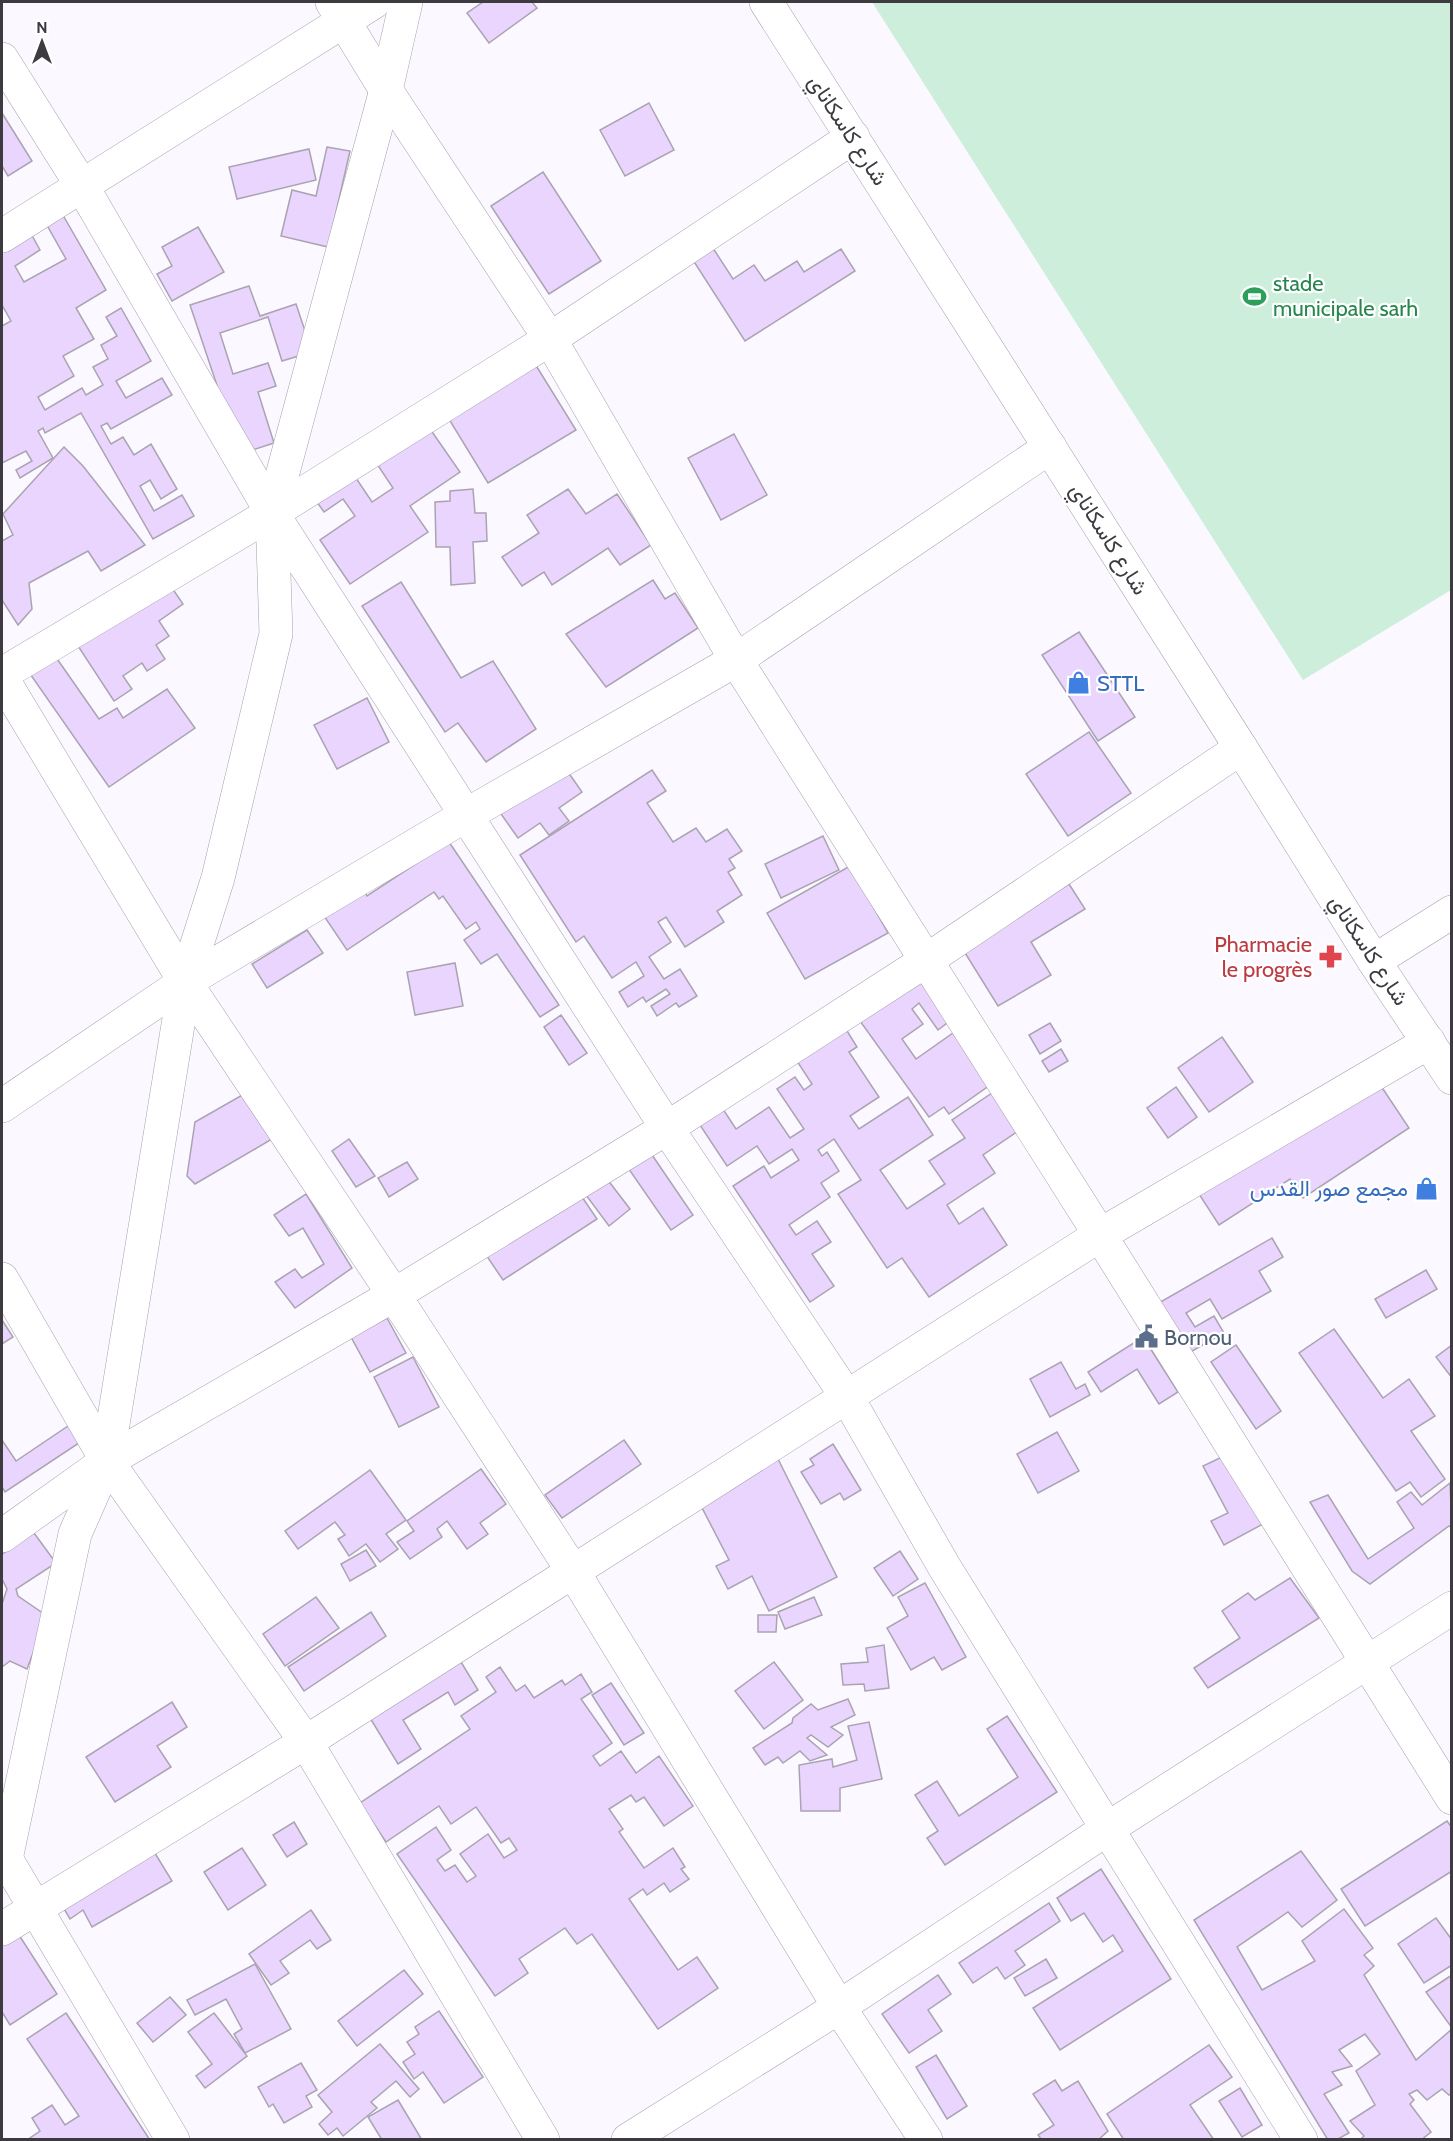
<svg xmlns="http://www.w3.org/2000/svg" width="1453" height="2141" font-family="Cabin,Vazirmatn,sans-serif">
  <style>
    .green { fill: #cceedb }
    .building { fill: #ead5fe; stroke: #aaa3b1; stroke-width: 1.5 }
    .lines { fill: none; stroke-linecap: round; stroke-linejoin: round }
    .minor-casing { stroke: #a7a0af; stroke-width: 34 }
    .tertiary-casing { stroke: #a7a0af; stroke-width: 34 }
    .minor { stroke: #fff; stroke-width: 33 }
    .tertiary { stroke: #fff; stroke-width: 33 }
    .labels { text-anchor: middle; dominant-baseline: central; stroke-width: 4.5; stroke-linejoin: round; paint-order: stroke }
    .street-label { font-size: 22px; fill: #3d3a40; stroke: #fff }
    .leisure-label { font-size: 22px; fill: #27864d; stroke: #fff; text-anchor: start }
    .shop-label { font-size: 22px; fill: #366cbe; stroke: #fff; text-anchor: start }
    .health-label { font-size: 22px; fill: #be3a42; stroke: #fff; text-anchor: end }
    .service-label { font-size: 22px; fill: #4e5e75; stroke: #fff; text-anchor: start }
  </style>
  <rect width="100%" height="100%" fill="#fbf8ff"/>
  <!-- green -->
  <path class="green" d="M 872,2 L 1451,2 L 1451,590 L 1303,680 Z"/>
  <!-- building -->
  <g class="building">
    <path d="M 483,2 L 532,2 L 537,8 L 489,43 L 467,13 Z"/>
    <path d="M 649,103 L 674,150 L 625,176 L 600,130 Z"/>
    <path d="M 2,113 L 32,161 L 8,176 L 2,166 Z"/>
    <path d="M 327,147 L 350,151 L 328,247 L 281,236 L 292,190 L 316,196 Z"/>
    <path d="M 309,149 L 316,180 L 237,199 L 229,167 Z"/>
    <path d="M 543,172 L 601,261 L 549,294 L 491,206 Z"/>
    <path d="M 60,210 L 106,290 L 76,308 L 94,339 L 63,356 L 74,376 L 38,397 L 45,410 L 82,388 L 86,395 L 103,385 L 93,367 L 108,359 L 101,345 L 117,336 L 106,317 L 121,308 L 151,361 L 116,381 L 126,398 L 162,378 L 172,395 L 111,429 L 107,423 L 101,426 L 111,444 L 123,437 L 134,455 L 151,444 L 177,489 L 161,499 L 150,480 L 140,486 L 154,511 L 182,495 L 194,516 L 153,539 L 81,413 L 45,433 L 43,428 L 38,431 L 53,458 L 20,478 L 16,470 L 32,461 L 26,451 L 2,463 L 2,326 L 11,321 L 2,305 L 2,246 L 29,230 L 40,250 L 15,266 L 24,282 L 66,259 L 44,220 Z"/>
    <path d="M 198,227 L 224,272 L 172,301 L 157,274 L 172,266 L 162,247 Z"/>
    <path d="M 711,245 L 733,279 L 754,265 L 765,281 L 797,261 L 804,272 L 841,249 L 855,271 L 745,341 L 691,257 Z"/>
    <path d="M 249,286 L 260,316 L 296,304 L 312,352 L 282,361 L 268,317 L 220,333 L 233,374 L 268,363 L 276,386 L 258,392 L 274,443 L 240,454 L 190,305 Z"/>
    <path d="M 532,359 L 576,430 L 488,483 L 444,411 Z"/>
    <path d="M 428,426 L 460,472 L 410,506 L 428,532 L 350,584 L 320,540 L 355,516 L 343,499 L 324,512 L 314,498 L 352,472 L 372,502 L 393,488 L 375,461 Z"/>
    <path d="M 734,434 L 767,495 L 721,520 L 688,458 Z"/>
    <path d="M 64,447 L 83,466 L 145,545 L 101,571 L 88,551 L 29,583 L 32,609 L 18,625 L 2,600 L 2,541 L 13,535 L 3,514 Z"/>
    <path d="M 473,489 L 475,513 L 486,513 L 487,541 L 473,542 L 475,583 L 451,585 L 450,547 L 436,547 L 435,502 L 450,501 L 450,491 Z"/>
    <path d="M 568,489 L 586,514 L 617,494 L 651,545 L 620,565 L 608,548 L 552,585 L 544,572 L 522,586 L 502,557 L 539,533 L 527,515 Z"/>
    <path d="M 653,580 L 665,599 L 675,593 L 698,628 L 606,687 L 566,634 Z"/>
    <path d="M 401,582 L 461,678 L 493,661 L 536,729 L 486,762 L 458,723 L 445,732 L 362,606 Z"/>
    <path d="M 170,585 L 183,604 L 159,621 L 169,636 L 156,645 L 165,659 L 147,671 L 142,663 L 123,676 L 132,689 L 114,701 L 78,646 Z"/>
    <path d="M 1079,632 L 1135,717 L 1098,741 L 1042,655 Z"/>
    <path d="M 53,653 L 99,719 L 117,708 L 123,718 L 167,689 L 195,728 L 109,787 L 28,671 Z"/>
    <path d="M 367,698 L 389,742 L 337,769 L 314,725 Z"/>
    <path d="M 1089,732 L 1131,793 L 1068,836 L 1026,774 Z"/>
    <path d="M 566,769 L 582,792 L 559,808 L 569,821 L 549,835 L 540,823 L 518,838 L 501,814 Z"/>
    <path d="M 652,770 L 666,791 L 647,803 L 673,842 L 696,828 L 706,842 L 727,829 L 742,851 L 729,859 L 735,868 L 728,872 L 742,895 L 717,911 L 724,922 L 685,947 L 666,917 L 658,922 L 671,942 L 649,957 L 664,979 L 680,969 L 697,996 L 679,1007 L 676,1003 L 657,1016 L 651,1006 L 670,994 L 666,989 L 646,1002 L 643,997 L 628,1007 L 619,992 L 644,976 L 636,962 L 612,978 L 584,936 L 576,942 L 520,855 Z"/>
    <path d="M 823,836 L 839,870 L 781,898 L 765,864 Z"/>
    <path d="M 449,842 L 559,1005 L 540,1017 L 497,954 L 481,964 L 464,940 L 480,929 L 476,922 L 466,929 L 443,896 L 439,899 L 434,892 L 347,950 L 324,916 L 363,889 L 367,896 Z"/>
    <path d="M 850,866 L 888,933 L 805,979 L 767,913 Z"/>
    <path d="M 1069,884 L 1085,909 L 1031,942 L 1051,975 L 998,1006 L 962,948 Z"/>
    <path d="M 307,930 L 323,953 L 267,988 L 252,964 Z"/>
    <path d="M 455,963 L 463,1006 L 415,1015 L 407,972 Z"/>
    <path d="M 922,978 L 951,1020 L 938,1030 L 919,1003 L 912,1009 L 923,1024 L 902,1039 L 916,1059 L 953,1033 L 990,1085 L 949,1114 L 944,1107 L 929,1117 L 860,1021 Z"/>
    <path d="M 561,1015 L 587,1053 L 569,1065 L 544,1027 Z"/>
    <path d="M 1050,1023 L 1061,1041 L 1040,1054 L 1029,1035 Z"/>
    <path d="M 844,1026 L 857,1047 L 849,1052 L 879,1097 L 850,1116 L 859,1129 L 908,1097 L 933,1135 L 880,1170 L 907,1209 L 945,1184 L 929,1161 L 965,1138 L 952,1120 L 992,1093 L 1018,1131 L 983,1155 L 995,1173 L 947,1205 L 959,1224 L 983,1208 L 1007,1245 L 929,1297 L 902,1258 L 887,1268 L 838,1194 L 861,1180 L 834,1139 L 818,1150 L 822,1156 L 827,1152 L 839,1171 L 821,1183 L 830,1197 L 789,1225 L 796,1235 L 817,1221 L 831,1242 L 812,1254 L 834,1286 L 810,1302 L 733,1186 L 764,1166 L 771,1178 L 799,1160 L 792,1149 L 769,1164 L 757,1146 L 727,1166 L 696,1119 L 719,1103 L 736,1129 L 769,1107 L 790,1138 L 804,1129 L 777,1089 L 795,1077 L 804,1090 L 812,1084 L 795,1058 Z"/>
    <path d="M 1222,1037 L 1253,1082 L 1209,1112 L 1178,1068 Z"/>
    <path d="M 1061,1049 L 1068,1061 L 1049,1072 L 1042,1061 Z"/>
    <path d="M 1375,1077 L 1409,1128 L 1303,1198 L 1290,1179 L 1219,1225 L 1199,1194 Z"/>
    <path d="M 1176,1087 L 1197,1117 L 1168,1138 L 1147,1108 Z"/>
    <path d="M 244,1094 L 272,1139 L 195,1184 L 187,1176 L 195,1122 Z"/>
    <path d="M 349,1139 L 375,1176 L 356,1187 L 332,1151 Z"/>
    <path d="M 648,1149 L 693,1215 L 671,1230 L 626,1165 Z"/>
    <path d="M 407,1162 L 418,1179 L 389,1197 L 378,1178 Z"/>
    <path d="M 604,1175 L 630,1209 L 609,1226 L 583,1191 Z"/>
    <path d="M 578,1191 L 597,1219 L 503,1280 L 484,1252 Z"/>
    <path d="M 306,1194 L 352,1268 L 295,1308 L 275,1282 L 295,1269 L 302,1278 L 324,1264 L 303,1228 L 289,1236 L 274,1215 Z"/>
    <path d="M 1272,1238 L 1283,1257 L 1259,1271 L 1271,1291 L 1222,1319 L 1210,1299 L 1186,1313 L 1195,1327 L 1214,1316 L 1224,1333 L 1187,1354 L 1157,1304 Z"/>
    <path d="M 1426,1270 L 1437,1289 L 1386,1318 L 1375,1299 Z"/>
    <path d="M 387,1318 L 406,1353 L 370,1372 L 351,1337 Z"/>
    <path d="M 2,1320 L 13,1337 L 2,1344 Z"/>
    <path d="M 1334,1329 L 1383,1398 L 1409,1379 L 1435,1416 L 1411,1431 L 1445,1479 L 1421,1497 L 1410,1482 L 1396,1491 L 1299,1353 Z"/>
    <path d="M 1143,1337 L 1178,1392 L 1159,1404 L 1137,1369 L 1101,1392 L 1088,1372 Z"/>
    <path d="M 1236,1345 L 1281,1411 L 1256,1429 L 1211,1362 Z"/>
    <path d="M 1452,1345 L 1452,1378 L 1436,1357 Z"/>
    <path d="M 413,1357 L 439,1407 L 399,1427 L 374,1377 Z"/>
    <path d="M 1061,1362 L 1076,1389 L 1085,1384 L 1090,1395 L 1050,1417 L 1030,1379 Z"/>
    <path d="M 74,1422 L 85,1439 L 5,1492 L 2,1487 L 2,1440 L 16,1461 Z"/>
    <path d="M 1057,1432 L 1079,1471 L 1038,1493 L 1017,1454 Z"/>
    <path d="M 624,1440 L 641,1464 L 562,1518 L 545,1495 Z"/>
    <path d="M 833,1444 L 861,1490 L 844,1500 L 840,1493 L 821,1504 L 801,1472 L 814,1465 L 810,1459 Z"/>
    <path d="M 1226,1455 L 1263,1524 L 1224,1545 L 1211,1521 L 1228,1513 L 1203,1466 Z"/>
    <path d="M 778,1459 L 837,1577 L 769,1611 L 752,1576 L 728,1589 L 716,1566 L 729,1560 L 698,1500 Z"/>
    <path d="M 481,1469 L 506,1504 L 480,1523 L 488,1534 L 467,1549 L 447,1521 L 437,1529 L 442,1537 L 410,1559 L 397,1542 L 414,1531 L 407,1521 Z"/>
    <path d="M 370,1470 L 406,1520 L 386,1534 L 398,1549 L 380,1562 L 366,1544 L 349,1556 L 338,1539 L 345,1535 L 335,1522 L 298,1549 L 285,1531 Z"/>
    <path d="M 1450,1483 L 1452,1528 L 1449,1526 L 1370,1584 L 1352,1571 L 1310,1502 L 1328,1495 L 1368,1559 L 1414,1528 L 1397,1502 L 1411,1492 L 1422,1505 Z"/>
    <path d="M 34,1533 L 56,1563 L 16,1589 L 18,1596 L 47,1616 L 27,1669 L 10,1661 L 2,1667 L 2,1604 L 7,1589 L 2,1579 L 2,1554 Z"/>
    <path d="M 366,1550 L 376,1566 L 350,1581 L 341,1564 Z"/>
    <path d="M 900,1551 L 918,1579 L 893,1596 L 874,1568 Z"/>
    <path d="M 1290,1578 L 1319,1618 L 1208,1688 L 1194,1668 L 1240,1638 L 1222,1611 L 1248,1593 L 1255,1600 Z"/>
    <path d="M 925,1583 L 966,1657 L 942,1670 L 934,1657 L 911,1670 L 887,1628 L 908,1616 L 898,1597 Z"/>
    <path d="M 316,1597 L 339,1628 L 285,1666 L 263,1634 Z"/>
    <path d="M 814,1597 L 822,1615 L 785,1629 L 778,1612 Z"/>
    <path d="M 371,1612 L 386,1636 L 304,1691 L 288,1667 Z"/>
    <path d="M 758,1615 L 777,1615 L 776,1632 L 758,1632 Z"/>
    <path d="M 884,1645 L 889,1688 L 865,1691 L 864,1684 L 843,1685 L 841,1664 L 868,1662 L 866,1648 Z"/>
    <path d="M 458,1657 L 478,1690 L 455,1705 L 448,1692 L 403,1720 L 421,1749 L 398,1764 L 367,1713 Z"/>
    <path d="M 774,1662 L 803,1700 L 764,1729 L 735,1691 Z"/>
    <path d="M 500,1667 L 516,1691 L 525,1685 L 534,1698 L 562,1680 L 565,1685 L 581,1674 L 592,1692 L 581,1699 L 612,1743 L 593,1756 L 600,1766 L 621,1751 L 636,1773 L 659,1756 L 693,1806 L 664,1826 L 644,1797 L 636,1802 L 631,1795 L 609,1809 L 623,1829 L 619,1832 L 644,1868 L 673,1848 L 685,1867 L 681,1869 L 689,1879 L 670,1892 L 664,1883 L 647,1895 L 643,1889 L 629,1899 L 678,1970 L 697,1957 L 718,1988 L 658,2029 L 592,1934 L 577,1944 L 565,1928 L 519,1959 L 528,1973 L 495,1996 L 397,1854 L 436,1827 L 451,1850 L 437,1860 L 445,1871 L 455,1865 L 467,1882 L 476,1876 L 460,1854 L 488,1834 L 504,1858 L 517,1850 L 509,1838 L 501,1843 L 476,1807 L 451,1824 L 439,1806 L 386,1842 L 360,1803 L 470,1729 L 461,1716 L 496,1692 L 486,1677 Z"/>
    <path d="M 611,1683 L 644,1733 L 624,1745 L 592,1695 Z"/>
    <path d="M 848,1699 L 855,1715 L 831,1727 L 843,1735 L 828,1747 L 811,1735 L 807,1738 L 827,1755 L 810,1761 L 800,1751 L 783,1763 L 778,1757 L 765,1765 L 753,1748 L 792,1723 L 793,1718 L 811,1704 L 818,1710 Z"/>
    <path d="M 172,1702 L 187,1727 L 157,1746 L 171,1767 L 115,1802 L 86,1757 Z"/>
    <path d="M 1007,1716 L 1057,1792 L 945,1865 L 927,1838 L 938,1831 L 915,1795 L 937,1781 L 959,1816 L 1018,1777 L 987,1729 Z"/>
    <path d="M 869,1722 L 882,1779 L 840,1788 L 840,1811 L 801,1811 L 799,1765 L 832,1759 L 833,1767 L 857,1760 L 848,1726 Z"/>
    <path d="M 1447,1821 L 1452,1828 L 1452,1871 L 1365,1926 L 1341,1889 Z"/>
    <path d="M 294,1822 L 307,1844 L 287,1857 L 273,1835 Z"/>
    <path d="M 242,1848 L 266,1885 L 228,1910 L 204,1872 Z"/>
    <path d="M 153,1850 L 172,1881 L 92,1927 L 83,1910 L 70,1919 L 60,1902 Z"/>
    <path d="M 1301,1851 L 1337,1900 L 1302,1927 L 1288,1912 L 1237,1947 L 1262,1990 L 1315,1961 L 1302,1941 L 1344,1909 L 1373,1948 L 1364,1955 L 1374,1966 L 1364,1975 L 1416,2060 L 1452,2029 L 1452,2093 L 1449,2095 L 1442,2089 L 1427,2100 L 1417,2090 L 1409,2094 L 1414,2100 L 1410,2104 L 1431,2132 L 1421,2140 L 1360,2140 L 1364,2136 L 1350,2121 L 1375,2105 L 1356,2071 L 1380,2054 L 1365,2034 L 1339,2050 L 1352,2066 L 1332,2072 L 1342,2085 L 1324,2094 L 1349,2133 L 1336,2140 L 1328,2140 L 1194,1920 Z"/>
    <path d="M 1101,1869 L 1171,1979 L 1060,2050 L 1033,2008 L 1123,1951 L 1113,1935 L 1103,1942 L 1084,1913 L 1071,1921 L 1057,1898 Z"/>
    <path d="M 1049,1903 L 1060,1921 L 1015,1951 L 1025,1965 L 1005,1979 L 997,1967 L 973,1983 L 959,1963 Z"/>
    <path d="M 311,1910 L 331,1940 L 317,1949 L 310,1940 L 280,1961 L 289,1973 L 271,1985 L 249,1954 Z"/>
    <path d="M 1436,1918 L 1452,1940 L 1452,1965 L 1424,1983 L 1398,1944 Z"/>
    <path d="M 19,1935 L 57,1994 L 10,2025 L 2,2012 L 2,1946 Z"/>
    <path d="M 1046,1959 L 1057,1978 L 1025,1996 L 1014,1978 Z"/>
    <path d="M 255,1964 L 291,2029 L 245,2053 L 234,2034 L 242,2029 L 226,1999 L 195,2015 L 187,2000 Z"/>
    <path d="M 404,1970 L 423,1994 L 357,2046 L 338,2021 Z"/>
    <path d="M 938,1975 L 951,1994 L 928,2010 L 942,2031 L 909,2053 L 882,2014 Z"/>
    <path d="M 1452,1975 L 1452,2028 L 1426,1992 Z"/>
    <path d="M 170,1997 L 186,2015 L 153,2042 L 137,2023 Z"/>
    <path d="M 439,2011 L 483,2077 L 444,2103 L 423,2072 L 414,2079 L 403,2062 L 415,2054 L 407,2042 L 419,2034 L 415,2027 Z"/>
    <path d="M 66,2013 L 150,2140 L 27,2140 L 40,2131 L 32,2118 L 52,2105 L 65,2125 L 79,2116 L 27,2039 Z"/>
    <path d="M 214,2013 L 247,2056 L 205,2088 L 196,2076 L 212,2064 L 188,2032 Z"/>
    <path d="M 380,2044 L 419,2089 L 410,2097 L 396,2081 L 371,2102 L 377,2108 L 343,2136 L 337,2128 L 328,2135 L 319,2124 L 332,2112 L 318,2095 Z"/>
    <path d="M 1209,2045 L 1232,2077 L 1190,2105 L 1214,2140 L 1124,2140 L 1107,2114 Z"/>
    <path d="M 936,2055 L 967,2106 L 947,2119 L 916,2067 Z"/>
    <path d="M 301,2063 L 317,2090 L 306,2096 L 312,2107 L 284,2123 L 273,2104 L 269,2107 L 258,2087 Z"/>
    <path d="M 1055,2080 L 1062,2091 L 1078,2081 L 1108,2131 L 1098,2140 L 1042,2140 L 1038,2135 L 1054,2125 L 1033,2094 Z"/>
    <path d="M 1240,2088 L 1262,2125 L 1242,2137 L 1219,2101 Z"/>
    <path d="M 398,2100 L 422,2140 L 382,2140 L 368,2117 Z"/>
  </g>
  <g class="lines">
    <defs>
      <g id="minor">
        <path d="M 332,2 L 386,90 L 550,339 L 736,660 L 1100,1235 L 1452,1798"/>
        <path d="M 2,59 L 82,186 L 272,513 L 667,1128 L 847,1397 L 945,1568 L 1301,2140"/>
        <path d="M 2,236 L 374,2"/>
        <path d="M 2,674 L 272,513 L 550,339 L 853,137"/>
        <path d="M 2,678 L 185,982 L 394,1295 L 574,1573 L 839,2007 L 926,2140"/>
        <path d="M 1374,961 L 1452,912"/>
        <path d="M 2,1106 L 185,982 L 468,814 L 736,660 L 1050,447"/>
        <path d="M 2,1279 L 107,1461 L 306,1742 L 543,2140"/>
        <path d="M 2,1536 L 107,1461 L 394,1295 L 667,1128 L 927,960 L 1241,748"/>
        <path d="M 2,1852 L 173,2140"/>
        <path d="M 6,1859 L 75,1534 L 107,1461 L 185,982 L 218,878 L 276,634 L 272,513 L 386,90 L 406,2"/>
        <path d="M 2,1929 L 306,1742 L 1100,1235 L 1429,1042"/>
        <path d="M 628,2140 L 839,2007 L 1107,1829 L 1452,1608"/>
      </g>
      <path id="tertiary" d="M 766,2 L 1241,748 L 1374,961 L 1452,1078"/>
    </defs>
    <!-- minor casing -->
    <use href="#minor" class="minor-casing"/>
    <!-- tertiary casing -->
    <use href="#tertiary" class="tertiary-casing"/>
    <!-- minor -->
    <use href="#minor" class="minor"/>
    <!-- tertiary -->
    <use href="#tertiary" class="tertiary"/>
  </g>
  <!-- icons -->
  <defs>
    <symbol id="stadium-bare" viewBox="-9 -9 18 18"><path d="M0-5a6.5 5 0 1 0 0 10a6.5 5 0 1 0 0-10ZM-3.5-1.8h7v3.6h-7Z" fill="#2e9e5b" stroke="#fff" stroke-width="2.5" paint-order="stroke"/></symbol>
    <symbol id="shop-bare" viewBox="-9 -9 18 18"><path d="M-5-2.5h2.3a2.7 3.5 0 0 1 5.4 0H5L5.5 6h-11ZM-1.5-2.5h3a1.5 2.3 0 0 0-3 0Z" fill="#3f7fe0" stroke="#fff" stroke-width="2.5" paint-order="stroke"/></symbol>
    <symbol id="pharmacy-bare" viewBox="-9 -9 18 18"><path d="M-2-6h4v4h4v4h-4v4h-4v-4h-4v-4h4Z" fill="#e0444e" stroke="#fff" stroke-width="2.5" paint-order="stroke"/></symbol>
    <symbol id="civic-bare" viewBox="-9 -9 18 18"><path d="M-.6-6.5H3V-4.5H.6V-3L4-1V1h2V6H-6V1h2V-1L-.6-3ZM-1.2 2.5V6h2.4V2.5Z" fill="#5c6f8a" stroke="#fff" stroke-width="2.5" paint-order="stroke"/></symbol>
  </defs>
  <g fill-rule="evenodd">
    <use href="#stadium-bare" x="1238" y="280" width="33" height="33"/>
    <use href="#shop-bare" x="1062" y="666" width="33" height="33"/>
    <use href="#pharmacy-bare" x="1314" y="940" width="33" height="33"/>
    <use href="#shop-bare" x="1410" y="1172" width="33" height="33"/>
    <use href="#civic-bare" x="1130" y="1320" width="33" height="33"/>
  </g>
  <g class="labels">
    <!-- street labels -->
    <g class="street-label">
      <text transform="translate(848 130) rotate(57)">شارع كاسكاناي</text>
      <text transform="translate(1109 539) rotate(58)">شارع كاسكاناي</text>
      <text transform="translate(1369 950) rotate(57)">شارع كاسكاناي</text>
    </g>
    <!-- leisure labels -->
    <g class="leisure-label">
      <text x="1273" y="283">stade<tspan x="1273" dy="25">municipale sarh</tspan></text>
    </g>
    <!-- shop labels -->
    <g class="shop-label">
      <text x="1097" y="683">STTL</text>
      <text x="1408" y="1188" text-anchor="end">مجمع صور القدس</text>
    </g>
    <!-- health labels -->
    <g class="health-label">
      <text x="1312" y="944">Pharmacie<tspan x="1312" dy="25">le progrès</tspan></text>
    </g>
    <!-- service labels -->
    <g class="service-label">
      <text x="1164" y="1337">Bornou</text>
    </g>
  </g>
  <!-- border -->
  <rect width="1453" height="2141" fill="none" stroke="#3d3a40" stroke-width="6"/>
  <!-- north arrow -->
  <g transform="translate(42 42)" stroke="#ffffff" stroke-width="4.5" paint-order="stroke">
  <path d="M0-4.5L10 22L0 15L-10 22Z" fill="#3d3a40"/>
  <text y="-9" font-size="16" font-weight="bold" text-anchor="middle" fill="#3d3a40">N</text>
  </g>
</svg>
